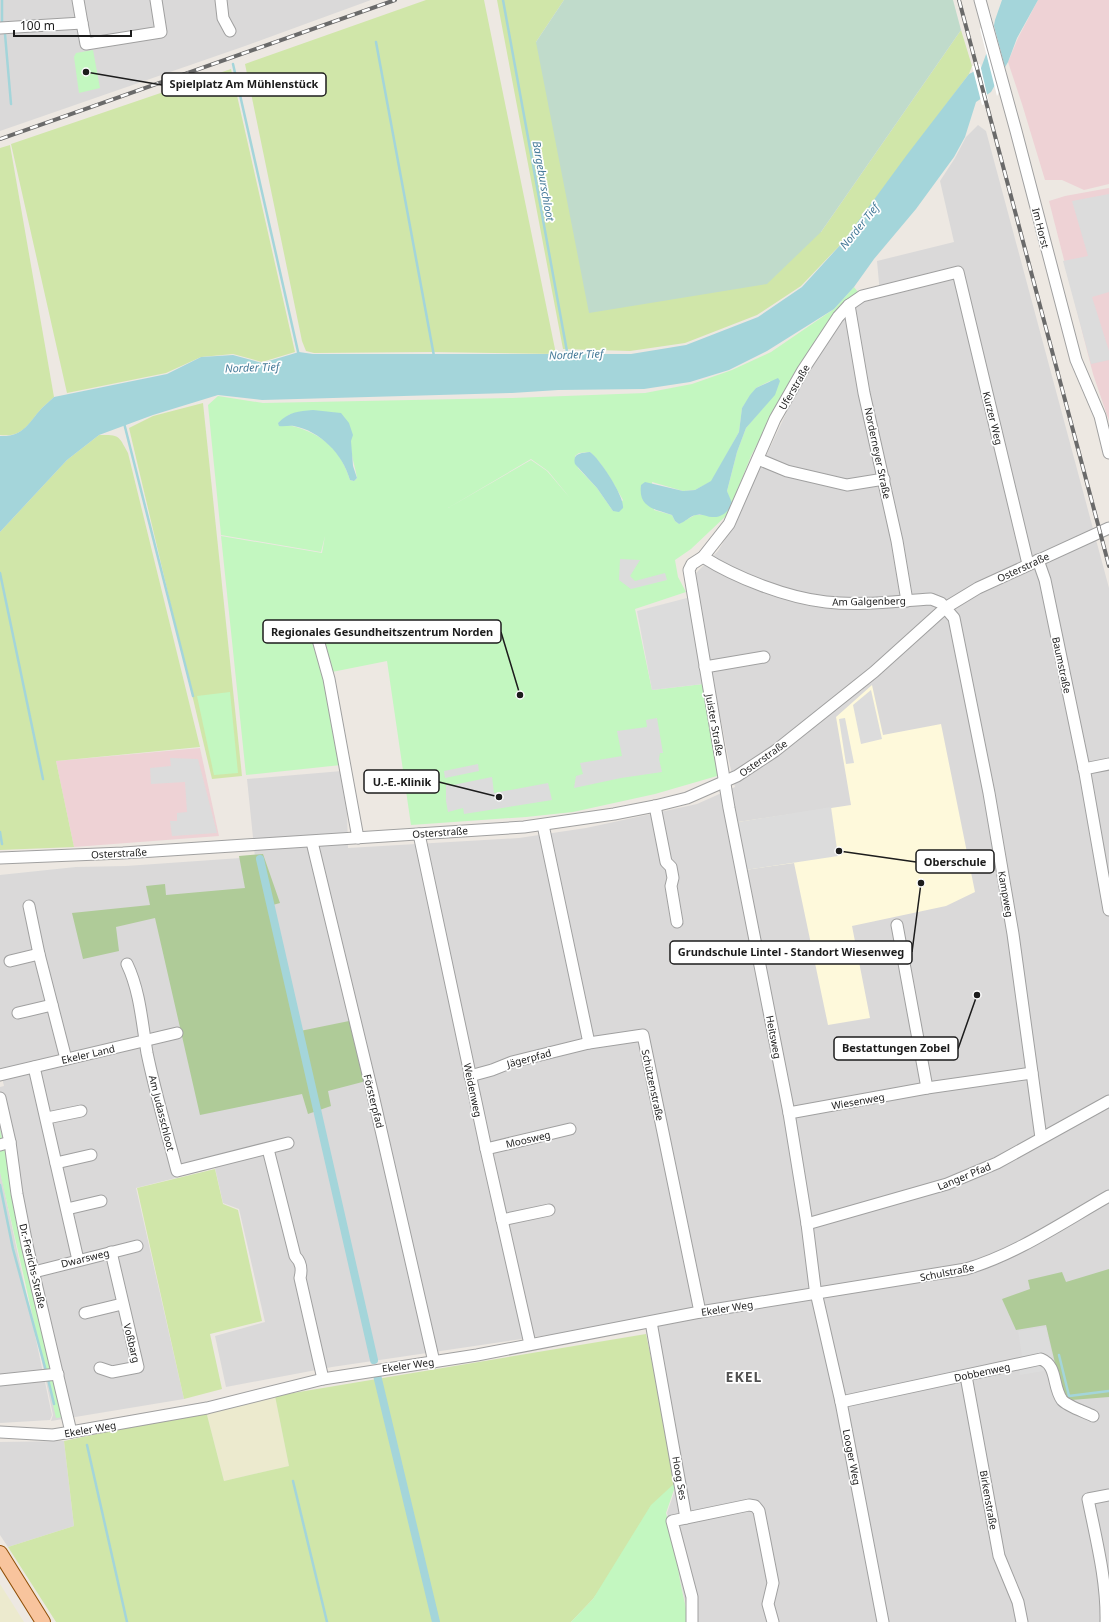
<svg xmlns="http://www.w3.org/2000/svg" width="1109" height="1622" font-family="'Noto Sans',sans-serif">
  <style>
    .residential { fill: #dad9d9 }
    .commercial { fill: #eed2d5 }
    .education { fill: #fef9db }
    .farmland { fill: #eceace }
    .grass { fill: #d0e6a9 }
    .forest { fill: #afcb98 }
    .wetland { fill: #c0dbcb }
    .park { fill: #c3f7c0; fill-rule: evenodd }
    .parking { fill: #dcdcdc }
    .water { fill: #a4d5da }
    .pier { fill: #fff }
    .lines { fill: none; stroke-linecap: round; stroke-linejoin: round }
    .stream { stroke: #a4d5da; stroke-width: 2.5 }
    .canal { stroke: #a4d5da; stroke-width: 8 }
    .minor-casing { stroke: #a0a0a0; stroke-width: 13 }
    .major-casing { stroke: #8f4e06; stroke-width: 16 }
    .minor { stroke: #fff; stroke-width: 11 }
    .major { stroke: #f8c49d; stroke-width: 14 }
    .rail-casing { stroke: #6a6a6a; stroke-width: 4 }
    .rail { stroke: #fff; stroke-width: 2.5; stroke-dasharray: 8; stroke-linecap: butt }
    .labels { text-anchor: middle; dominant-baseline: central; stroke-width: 3.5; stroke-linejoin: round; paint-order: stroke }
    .street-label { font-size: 10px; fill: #1c1c1c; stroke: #fff }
    .water-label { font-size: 11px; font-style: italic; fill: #477b99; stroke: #fff }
    .district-label { font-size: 14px; font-weight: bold; letter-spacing: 1px; fill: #4f4f4f; stroke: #fff }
    .leader { fill: none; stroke: #1c1c1c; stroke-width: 1.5 }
    .callout-dot { fill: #1c1c1c; stroke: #fff; stroke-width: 1.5 }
    .callout { fill: #fff; stroke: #1c1c1c; stroke-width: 1.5 }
    .callout-label { font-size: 11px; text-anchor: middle; font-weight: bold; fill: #1c1c1c }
  </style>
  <rect width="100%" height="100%" fill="#ede8e2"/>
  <!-- residential -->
  <g class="residential">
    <path d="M 0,0 L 371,0 L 245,46 L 0,131 Z"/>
    <path d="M 978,125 L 986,131 L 1109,588 L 1109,1622 L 690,1622 L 680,1580 L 676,1545 L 667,1513 L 678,1481 L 651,1320 L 332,1367 L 226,1387 L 215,1336 L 265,1322 L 239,1209 L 223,1203 L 215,1168 L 136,1188 L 184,1399 L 51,1421 L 53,1415 L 0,1159 L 0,1087 L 4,1086 L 0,1070 L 0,875 L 76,867 L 126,866 L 255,857 L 247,779 L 342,771 L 347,812 L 348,848 L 519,838 L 586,828 L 697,804 L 735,787 L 728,757 L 693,576 L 718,551 L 733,526 L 797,390 L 824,343 L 858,301 L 880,294 L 877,261 L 954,242 L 940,181 L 955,158 L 966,137 Z"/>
    <path d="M 0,1170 L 52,1415 L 50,1420 L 0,1423 Z"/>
    <path d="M 64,1441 L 74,1526 L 8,1547 L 0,1535 L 0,1442 Z"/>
  </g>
  <!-- commercial -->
  <g class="commercial">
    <path d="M 1038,0 L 1109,0 L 1109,184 L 1084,190 L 1062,180 L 1045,180 L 1022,104 L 1008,62 L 1018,38 Z"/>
    <path d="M 1109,188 L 1109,421 L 1093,374 L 1049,201 L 1065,196 Z"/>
    <path d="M 200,748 L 219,836 L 74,847 L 56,761 Z"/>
  </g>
  <!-- education -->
  <path class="education" d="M 872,685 L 883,735 L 941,724 L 975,892 L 946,906 L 852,926 L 870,1018 L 828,1025 L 794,863 L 745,870 L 738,822 L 851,805 L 836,717 Z"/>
  <!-- farmland -->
  <g class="farmland">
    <path d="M 275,1396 L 289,1466 L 224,1481 L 206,1411 Z"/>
    <path d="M 0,1584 L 24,1622 L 0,1622 Z"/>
  </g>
  <!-- grass -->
  <g class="grass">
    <path d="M 426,0 L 484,0 L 556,354 L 431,352 L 314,353 L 306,351 L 302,341 L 245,64 Z"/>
    <path d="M 497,0 L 564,0 L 536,42 L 821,232 L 961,30 L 972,66 L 969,74 L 843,242 L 801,286 L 757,315 L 685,343 L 630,351 L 563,349 Z"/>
    <path d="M 231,69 L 295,352 L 262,362 L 233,354 L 201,357 L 166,373 L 67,393 L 11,144 Z"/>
    <path d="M 10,145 L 54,397 C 50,401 46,404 42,408 C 29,422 24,438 0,435 L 0,148 Z"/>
    <path d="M 203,403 L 242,776 L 212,779 L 129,428 L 153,416 Z"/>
    <path d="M 99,435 C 120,435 118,435 128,453 L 200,747 L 56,761 L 74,847 L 0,850 L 0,532 L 67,460 Z"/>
    <path d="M 215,1169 L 223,1204 L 238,1210 L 262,1321 L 210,1334 L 222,1389 L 184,1399 L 137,1188 Z"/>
    <path d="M 646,1334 L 677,1481 L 593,1599 L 571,1622 L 56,1622 L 8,1547 L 74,1526 L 64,1441 L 206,1411 L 224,1481 L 289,1466 L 275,1396 Z"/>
  </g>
  <!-- forest -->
  <g class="forest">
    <path d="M 263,854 L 280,903 L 269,906 L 300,1031 L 354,1020 L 370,1080 L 328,1091 L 331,1106 L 308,1114 L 302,1094 L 200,1115 L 155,918 L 116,927 L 119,951 L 83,959 L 72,913 L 150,905 L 146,886 L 165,884 L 166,895 L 245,888 L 239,856 Z"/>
    <path d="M 1109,1269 L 1109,1397 L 1071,1400 L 1063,1397 L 1046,1325 L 1016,1330 L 1002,1299 L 1030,1289 L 1028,1280 L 1062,1272 L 1066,1282 Z"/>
  </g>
  <!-- wetland -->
  <path class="wetland" d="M 564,0 L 953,0 L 961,30 L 821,232 L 767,284 L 589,313 L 536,42 Z"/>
  <!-- park -->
  <g class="park">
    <path d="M 93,50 L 100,88 L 79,93 L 74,57 L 76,53 Z"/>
    <path d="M 854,287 L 858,292 L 834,318 L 790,381 L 751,456 L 728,514 L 691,549 L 675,560 L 678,577 L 686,592 L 635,609 L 652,690 L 703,684 L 717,758 L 717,776 L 655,794 L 573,812 L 526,817 L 411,825 L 387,661 L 332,672 L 341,765 L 246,775 L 221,536 L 322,553 L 325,536 L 321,552 L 221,535 L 208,405 L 218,396 L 263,403 L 512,398 L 645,393 L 692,384 L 732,370 L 771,352 L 834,309 ZM 770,381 L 767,403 L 746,428 L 737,452 L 727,491 L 731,503 L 701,515 L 695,515 L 679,524 L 675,521 L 672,515 L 654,510 L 652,482 L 683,491 L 695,490 L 712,481 L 739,432 L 742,408 L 756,388 ZM 333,412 L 352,435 C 348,449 355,464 357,478 L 354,481 L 350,480 C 339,443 314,429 278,423 L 290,414 ZM 590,452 C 604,465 613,483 623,500 L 613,511 L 597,488 L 578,468 L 575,456 L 579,453 ZM 531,459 L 548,471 L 570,498 L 547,471 L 531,460 L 448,508 Z"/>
    <path d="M 230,692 L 238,773 L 214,775 L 197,696 Z"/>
    <path d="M 0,1129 L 64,1417 L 56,1418 L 0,1172 Z"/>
    <path d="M 677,1481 L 666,1513 L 675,1546 L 680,1581 L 689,1622 L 571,1622 L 593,1599 L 651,1505 Z"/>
  </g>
  <!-- parking -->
  <g class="parking">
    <path d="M 1109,194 L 1109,292 L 1092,297 L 1109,351 L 1109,360 L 1091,364 L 1063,261 L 1088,256 L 1072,201 Z"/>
    <path d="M 620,559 L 640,560 L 630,576 L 635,581 L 665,573 L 667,580 L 631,589 L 619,580 Z"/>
    <path d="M 687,598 L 698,649 L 703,684 L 652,690 L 637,611 Z"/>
    <path d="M 871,690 L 882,739 L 861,744 L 853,705 Z"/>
    <path d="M 657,718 L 663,753 L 660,753 L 659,759 L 662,772 L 621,778 L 574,788 L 576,776 L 583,774 L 580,763 L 622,756 L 617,731 L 647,727 L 646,720 Z"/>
    <path d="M 845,718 L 854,763 L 846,764 L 839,719 Z"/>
    <path d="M 170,758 L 198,759 L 217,833 L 172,836 L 170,821 L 177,821 L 177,813 L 187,812 L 185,782 L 151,784 L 150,768 L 171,766 Z"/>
    <path d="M 478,764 L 479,771 L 445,778 L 444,771 Z"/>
    <path d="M 492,777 L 494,793 L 548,783 L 552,800 L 464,814 L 463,808 L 448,812 L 446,801 L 446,785 L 453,785 Z"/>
    <path d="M 831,807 L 838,856 L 745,870 L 738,822 Z"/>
    <path d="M 1046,1327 L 1055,1369 L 1020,1375 L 1017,1361 L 1022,1357 L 1018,1331 Z"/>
  </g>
  <!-- water -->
  <g class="water">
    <path d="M 1002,0 L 1038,0 L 1017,38 L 1008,62 L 991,92 L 976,102 L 965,137 L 954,157 L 916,209 L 874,259 L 854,287 L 834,309 L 767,351 L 729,370 L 690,382 L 644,389 L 558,390 L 512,393 L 262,400 L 218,395 L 153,415 L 99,435 L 67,460 L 0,532 L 0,436 C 24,437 28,423 42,408 C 46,404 50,401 54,397 L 167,374 L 201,357 L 233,355 L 262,363 L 299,352 L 313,354 L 631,354 L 686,345 L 758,317 L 802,287 L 843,242 L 906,156 L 969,74 L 981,68 L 991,41 L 995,20 Z"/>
    <path d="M 778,378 L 780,381 L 775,395 L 746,428 L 737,452 L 727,491 L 732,503 C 729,511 722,518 712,517 C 707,517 702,513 696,515 C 690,516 685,522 679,524 L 675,521 L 672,515 C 655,509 638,508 641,485 L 645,482 L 683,491 L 695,490 L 711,481 L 739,432 L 742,408 L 750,395 L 756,388 Z"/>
    <path d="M 313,410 L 341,413 L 349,423 L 353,435 L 351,441 L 353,466 L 357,478 L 354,481 L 350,480 C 343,454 320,431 294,426 C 289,425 284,427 279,426 L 278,423 C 289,412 298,411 313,410 Z"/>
    <path d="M 590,452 C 599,458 625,497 623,508 L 619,512 L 613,511 L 597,488 L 575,464 C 572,453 582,453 590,452 Z"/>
  </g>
  <!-- pier -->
  <g class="pier">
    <path d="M 990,11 L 1007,75 L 997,96 L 980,29 Z"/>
    <path d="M 980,64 L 989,103 L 982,105 L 972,66 Z"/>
  </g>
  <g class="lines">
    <!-- stream -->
    <g class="stream">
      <path d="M 2,0 L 2,23"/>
      <path d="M 503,0 L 568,357"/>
      <path d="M 5,34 L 11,104"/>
      <path d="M 376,42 L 434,356"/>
      <path d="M 233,64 L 299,356"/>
      <path d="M 124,423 L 193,696"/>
      <path d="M 0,573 L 43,779"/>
      <path d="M 0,832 L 2,844"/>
      <path d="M 0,1185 L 13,1249 L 46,1371"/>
      <path d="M 1059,1355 L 1069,1396 L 1109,1391"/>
      <path d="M 48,1379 L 54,1404"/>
      <path d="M 87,1445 L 127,1622"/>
      <path d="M 293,1481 L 327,1622"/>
    </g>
    <!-- canal -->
    <g class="canal">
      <path d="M 260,859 L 374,1360"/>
      <path d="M 377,1375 L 436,1622"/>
    </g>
    <defs>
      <g id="minor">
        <path d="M 221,0 L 223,18 L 230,31"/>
        <path d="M 980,0 L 1016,131 L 1076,360 L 1100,416 L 1109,453"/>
        <path d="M 82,23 L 86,44 L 161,32 L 156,0"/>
        <path d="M 0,28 L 82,23 L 78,0"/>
        <path d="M 849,305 L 864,393 L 897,541 L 907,601"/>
        <path d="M 758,459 L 787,471 L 847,485 L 884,479"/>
        <path d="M 703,557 C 736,578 788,598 826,602 C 861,606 896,601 931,599 L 941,603 L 954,618 L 989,793 L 1013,934 L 1041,1138"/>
        <path d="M 1038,560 L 1045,580 L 1085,773 L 1109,910"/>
        <path d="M 317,636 L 329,679 L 358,838"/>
        <path d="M 705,667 L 764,657"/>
        <path d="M 1084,769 L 1109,764"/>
        <path d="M 655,806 L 666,862 L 671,867 L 673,878 L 671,886 L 677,922"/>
        <path d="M 543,825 L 589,1043 L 643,1035 L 700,1312"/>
        <path d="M 419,834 L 486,1149 L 530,1344"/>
        <path d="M 312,842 L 373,1095 L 434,1362"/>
        <path d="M 0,858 L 123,853 L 524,827 L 614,814 L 655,806 L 687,798 L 737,776 L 775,751 L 874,672 L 945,608 L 978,588 L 1109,528"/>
        <path d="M 29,906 L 39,954 L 66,1059"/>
        <path d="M 897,925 L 927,1088"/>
        <path d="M 10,961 L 39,954"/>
        <path d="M 127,964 C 140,991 142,1023 147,1053 C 155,1092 167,1132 177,1171 L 288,1143"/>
        <path d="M 18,1013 L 52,1005"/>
        <path d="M 34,1067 L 78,1260"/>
        <path d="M 0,1075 L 177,1033"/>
        <path d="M 470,1076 L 492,1070 L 512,1062 L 589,1043"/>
        <path d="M 0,1098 L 10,1142 L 17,1194 L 27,1245 L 71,1432"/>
        <path d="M 789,1113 L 927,1088 L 1032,1073"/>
        <path d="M 47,1118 L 81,1111"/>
        <path d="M 0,1145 L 10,1142"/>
        <path d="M 268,1149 L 295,1256 C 302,1263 302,1270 300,1278 L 323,1379"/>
        <path d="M 486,1149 L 570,1129"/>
        <path d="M 56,1163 L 91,1155"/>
        <path d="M 67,1209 L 101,1201"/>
        <path d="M 502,1220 L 549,1210"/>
        <path d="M 807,1224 L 947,1184 L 997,1163 L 1109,1101"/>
        <path d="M 34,1272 L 137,1246"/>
        <path d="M 85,1313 L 122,1304"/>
        <path d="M 651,1322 L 686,1518"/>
        <path d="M 100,1368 L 112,1372 L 138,1367 L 111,1252"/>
        <path d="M 966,1376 L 999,1556 L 1018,1602 L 1022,1622"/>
        <path d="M 0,1380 L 58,1374"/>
        <path d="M 841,1402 L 1041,1359 C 1058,1366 1052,1386 1062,1400 C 1067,1406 1085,1412 1093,1416"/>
        <path d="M 0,1432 L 53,1435 L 71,1432 L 207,1408 L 323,1379 L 477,1355 L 700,1312 L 966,1269 C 1017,1254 1063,1222 1109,1196"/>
        <path d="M 692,1622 L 692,1597 L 672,1521 L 749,1505 L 755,1506 L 759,1511 L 773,1583 L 768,1604 L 773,1622"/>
        <path d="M 883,1622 L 841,1402 L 815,1288 L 807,1224 L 789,1113 L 729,808 L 689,570 L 692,564 L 703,557 L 729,524 L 775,419 L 803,370 L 838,317 L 849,305 L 862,296 L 958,272 L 1028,564"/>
        <path d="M 1106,1622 C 1107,1581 1096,1539 1088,1499 L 1109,1495"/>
      </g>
      <path id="major" d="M 0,1553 L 43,1622"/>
    </defs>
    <!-- minor casing -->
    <use href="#minor" class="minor-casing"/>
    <!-- major casing -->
    <use href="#major" class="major-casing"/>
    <!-- minor -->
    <use href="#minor" class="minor"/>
    <!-- major -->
    <use href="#major" class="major"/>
    <defs>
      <g id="rail">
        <path d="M 959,0 L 1109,566"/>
        <path d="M 0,139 L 395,0"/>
      </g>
    </defs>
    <!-- rail casing -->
    <use href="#rail" class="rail-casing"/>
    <!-- rail -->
    <use href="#rail" class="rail"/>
  </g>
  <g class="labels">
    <!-- street labels -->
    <g class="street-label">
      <text transform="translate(1041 228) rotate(76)">Im Horst</text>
      <text transform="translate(794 387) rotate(-60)">Uferstraße</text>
      <text transform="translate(993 418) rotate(76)">Kurzer Weg</text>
      <text transform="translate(878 453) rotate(78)">Norderneyer Straße</text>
      <text transform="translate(1023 567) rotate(-25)">Osterstraße</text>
      <text transform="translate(869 601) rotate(-1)">Am Galgenberg</text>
      <text transform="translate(1062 665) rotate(78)">Baumstraße</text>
      <text transform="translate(715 725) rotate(80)">Juister Straße</text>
      <text transform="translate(763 758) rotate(-35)">Osterstraße</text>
      <text transform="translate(440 832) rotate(-4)">Osterstraße</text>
      <text transform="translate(119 853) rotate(-3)">Osterstraße</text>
      <text transform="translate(1006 894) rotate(80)">Kampweg</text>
      <text transform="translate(774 1037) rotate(79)">Heitsweg</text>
      <text transform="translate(88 1054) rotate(-13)">Ekeler Land</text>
      <text transform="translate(529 1058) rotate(-15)">Jägerpfad</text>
      <text transform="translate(653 1085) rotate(78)">Schützenstraße</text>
      <text transform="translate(473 1090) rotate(78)">Weidenweg</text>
      <text transform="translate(374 1101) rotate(76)">Försterpfad</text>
      <text transform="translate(858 1101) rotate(-10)">Wiesenweg</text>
      <text transform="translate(162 1113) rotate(76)">Am Judasschloot</text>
      <text transform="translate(528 1139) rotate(-13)">Moosweg</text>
      <text transform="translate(964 1176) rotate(-22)">Langer Pfad</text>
      <text transform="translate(85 1258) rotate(-14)">Dwarsweg</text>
      <text transform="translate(33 1266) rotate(77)">Dr.-Frerichs-Straße</text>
      <text transform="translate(947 1272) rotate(-11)">Schulstraße</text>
      <text transform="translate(727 1308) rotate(-9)">Ekeler Weg</text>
      <text transform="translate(132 1343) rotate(76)">Voßbarg</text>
      <text transform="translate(408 1365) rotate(-8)">Ekeler Weg</text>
      <text transform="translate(982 1372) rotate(-12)">Dobbenweg</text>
      <text transform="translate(90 1429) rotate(-10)">Ekeler Weg</text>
      <text transform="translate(852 1457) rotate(79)">Looger Weg</text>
      <text transform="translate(680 1478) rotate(80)">Hoog Ses</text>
      <text transform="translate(989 1500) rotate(80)">Birkenstraße</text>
    </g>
    <!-- water labels -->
    <g class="water-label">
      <text transform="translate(544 181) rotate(80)">Bargeburschloot</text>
      <text transform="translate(859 226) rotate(-51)">Norder Tief</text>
      <text transform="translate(576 354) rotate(-2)">Norder Tief</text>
      <text transform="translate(252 367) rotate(-2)">Norder Tief</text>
    </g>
    <!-- district labels -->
    <g class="district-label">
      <text x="744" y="1376">EKEL</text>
    </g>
  </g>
  <!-- callouts -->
  <path class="leader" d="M86 72L162 85M520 695L501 632M499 797L439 782M839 851L916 862M921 883L912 952M977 995L958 1049"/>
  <g class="callout-dot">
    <circle cx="86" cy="72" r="4"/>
    <circle cx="520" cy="695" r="4"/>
    <circle cx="499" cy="797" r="4"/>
    <circle cx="839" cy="851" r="4"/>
    <circle cx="921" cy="883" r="4"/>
    <circle cx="977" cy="995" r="4"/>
  </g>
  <g class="callout">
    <rect x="162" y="73" width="164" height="23" rx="4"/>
    <rect x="263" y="620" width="238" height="23" rx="4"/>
    <rect x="364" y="770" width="75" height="23" rx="4"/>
    <rect x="916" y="850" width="78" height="23" rx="4"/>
    <rect x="670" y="941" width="242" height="23" rx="4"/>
    <rect x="834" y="1037" width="124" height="23" rx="4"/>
  </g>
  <g class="callout-label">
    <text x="244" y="88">Spielplatz Am Mühlenstück</text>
    <text x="382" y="636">Regionales Gesundheitszentrum Norden</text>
    <text x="402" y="786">U.-E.-Klinik</text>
    <text x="955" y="866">Oberschule</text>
    <text x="791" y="956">Grundschule Lintel - Standort Wiesenweg</text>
    <text x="896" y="1052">Bestattungen Zobel</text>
  </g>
  <!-- scale -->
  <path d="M14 30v6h117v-6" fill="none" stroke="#1c1c1c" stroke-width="2"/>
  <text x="20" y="30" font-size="12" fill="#1c1c1c" stroke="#ffffff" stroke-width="3" paint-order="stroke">100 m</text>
</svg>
